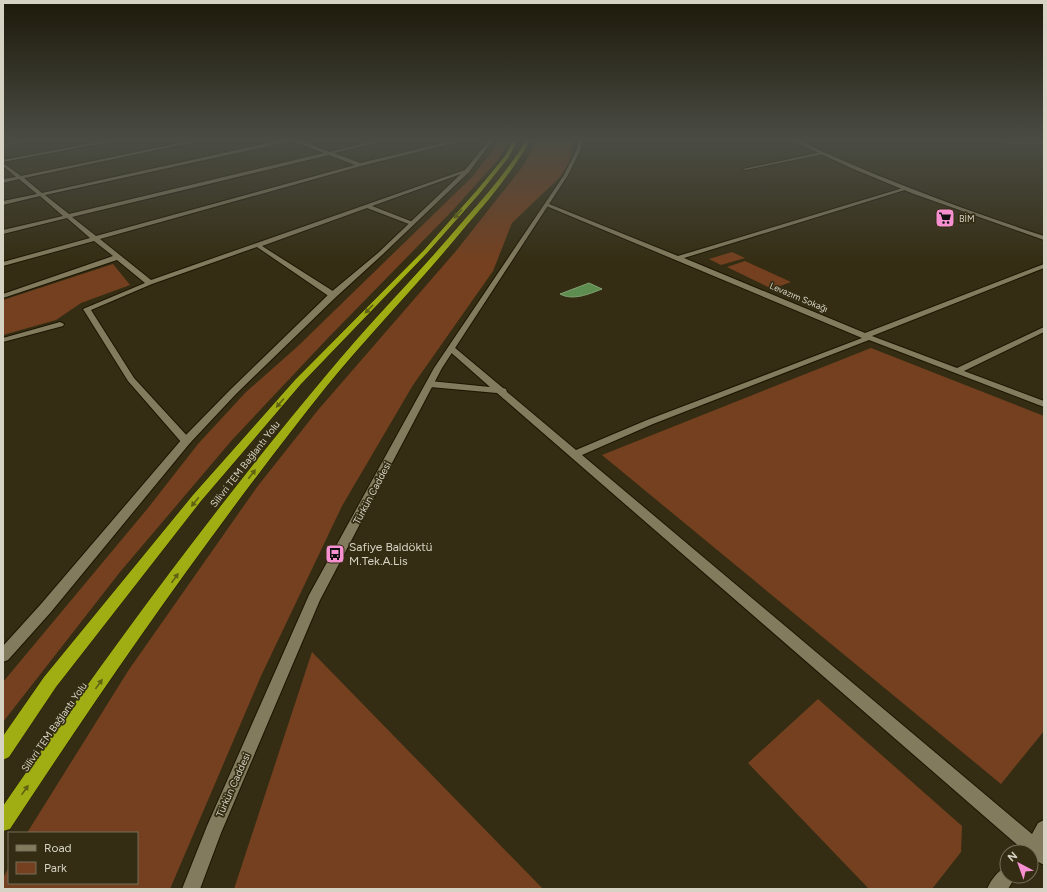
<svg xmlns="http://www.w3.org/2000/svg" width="1047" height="892" font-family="Figtree,sans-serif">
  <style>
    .green { fill: #75401f }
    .water { fill: #5d8d4f; stroke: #82a272 }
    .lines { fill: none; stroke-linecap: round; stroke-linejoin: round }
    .minor-casing { stroke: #1c1500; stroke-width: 2 }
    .tertiary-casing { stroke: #1c1500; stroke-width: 2 }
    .secondary-casing { stroke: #1c1500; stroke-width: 2 }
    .trunk-casing { stroke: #1c1500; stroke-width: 1 }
    .minor { fill: #837b5e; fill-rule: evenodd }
    .tertiary { fill: #837b5e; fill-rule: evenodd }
    .secondary { fill: #837b5e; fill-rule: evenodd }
    .trunk { fill: #a0ae13; fill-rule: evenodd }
    .oneway { fill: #5f6113 }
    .labels { text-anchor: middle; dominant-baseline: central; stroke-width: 3.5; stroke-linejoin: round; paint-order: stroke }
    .far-poi-label { font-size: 9px; fill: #d7d3c4; stroke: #342d13; text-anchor: start }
    .far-street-label { font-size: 9px; fill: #d7d3c4; stroke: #342d13 }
    .street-label { font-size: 10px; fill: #d7d3c4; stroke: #342d13 }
    .near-poi-label { font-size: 12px; fill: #d7d3c4; stroke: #342d13; text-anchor: start }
  </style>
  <rect width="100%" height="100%" fill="#342d13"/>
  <!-- green -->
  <g class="green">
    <path d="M 501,139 L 511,139 L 498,160 L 453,210 L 326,340 L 232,440 L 120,572 L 3,722 L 3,682 L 148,508 L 198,444 L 246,392 L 297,347 L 473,176 Z"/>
    <path d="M 540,139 L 574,139 L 569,163 L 560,177 L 512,223 L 493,271 L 413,385 L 342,506 L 261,676 L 170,889 L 3,889 L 3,878 L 9,867 L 9,883 L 137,883 L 137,833 L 27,833 L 128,671 L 257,487 L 318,410 L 456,251 L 523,166 L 535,143 Z"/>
    <path d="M 732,252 L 745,258 L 721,265 L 709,259 Z"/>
    <path d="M 745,261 L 791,282 L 772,289 L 727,267 Z"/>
    <path d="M 113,264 L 130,285 L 81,303 L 56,320 L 3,335 L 3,300 Z"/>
    <path d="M 871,348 L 1044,416 L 1044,731 L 1001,784 L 602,455 Z"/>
    <path d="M 312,652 L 543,889 L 234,889 Z"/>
    <path d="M 818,699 L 962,826 L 961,852 L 932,889 L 869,889 L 748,763 Z"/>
  </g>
  <!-- water -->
  <path class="water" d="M 589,283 L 602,289 C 589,294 573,301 560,294 Z"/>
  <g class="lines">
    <defs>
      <g id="minor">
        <path d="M 27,139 L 37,139 L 3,146 L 3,144 Z"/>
        <path d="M 114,139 L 124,139 L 3,162 L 3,160 Z"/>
        <path d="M 199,139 L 208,139 L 24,178 L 42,193 L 286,139 L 296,139 L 330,152 L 382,139 L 390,139 L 334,153 L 360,163 L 461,139 L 469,139 L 361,166 L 100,239 L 151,280 L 465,170 L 469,171 L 372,206 L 413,222 L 413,224 L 409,224 L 367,208 L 262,246 L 336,293 L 336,297 L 330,297 L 257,247 L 152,284 L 91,310 L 134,378 L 190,439 L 191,441 L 190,443 L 182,443 L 128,381 L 83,309 L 145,283 L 117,260 L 3,298 L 3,294 L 113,256 L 94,241 L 3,266 L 3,262 L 90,238 L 67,218 L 3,234 L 3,230 L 63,216 L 40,196 L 3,205 L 3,201 L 37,194 L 19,179 L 3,183 L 3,179 L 16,177 L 3,166 L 3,163 L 21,176 ZM 292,141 L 324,153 L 69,214 L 45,195 ZM 329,155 L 355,165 L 96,236 L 72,217 Z"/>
        <path d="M 822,152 L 824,154 L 745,170 L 743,169 Z"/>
        <path d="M 903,188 L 908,189 L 684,258 L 865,333 L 1044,264 L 1044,268 L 872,336 L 957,368 L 1044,327 L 1044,332 L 964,371 L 1044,401 L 1044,407 L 869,340 L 653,424 L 582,455 L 1032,834 L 1038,823 L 1044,820 L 1044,865 L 1033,859 L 1031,860 L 1031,852 L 1019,852 L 1021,848 L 497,393 L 430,387 L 426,384 L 430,381 L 490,387 L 447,349 L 451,347 L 454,347 L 503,388 L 506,389 L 507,392 L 576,450 L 647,420 L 862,338 L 544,205 L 549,204 L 678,256 Z"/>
        <path d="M 60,322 L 64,324 L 63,326 L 3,342 L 3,338 Z"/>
        <path d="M 1007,867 L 1007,876 L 1016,876 L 1008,889 L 987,889 C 991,880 997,871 1007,867 Z"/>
      </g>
      <g id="tertiary">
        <path d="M 490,139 L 494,139 L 469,172 L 382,255 L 336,297 L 236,394 L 190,443 L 51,612 L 8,660 L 3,662 L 3,646 L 41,604 L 182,439 L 230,390 L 330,293 L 378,253 L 465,170 Z"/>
        <path d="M 578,139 L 582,139 L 581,149 L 568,175 L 442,368 L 320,600 L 221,833 L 200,889 L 182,889 L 207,826 L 309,595 L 434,368 L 564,175 L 577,149 Z"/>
        <path d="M 958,139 L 1044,143 L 1044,145 L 960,140 Z"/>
      </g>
      <path id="secondary" d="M 789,139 L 795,139 C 876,177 959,208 1044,236 L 1044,240 L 914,194 L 851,168 Z"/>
      <g id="trunk">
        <path d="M 514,139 L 518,139 L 509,157 L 481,192 L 428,252 L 301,384 L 201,501 L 56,687 L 9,757 L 3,760 L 3,736 L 44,677 L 193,495 L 295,380 L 424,250 L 477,190 L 505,156 Z"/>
        <path d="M 527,139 L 531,139 C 513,171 490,199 466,226 C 421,281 371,332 326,387 C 213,529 110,677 10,829 L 3,831 L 3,806 C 105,657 212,511 328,373 C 372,320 420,272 464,220 C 487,195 509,168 527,139 Z"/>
      </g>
    </defs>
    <!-- minor casing -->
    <use href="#minor" class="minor-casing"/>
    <!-- tertiary casing -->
    <use href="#tertiary" class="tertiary-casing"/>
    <!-- secondary casing -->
    <use href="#secondary" class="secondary-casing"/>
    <!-- trunk casing -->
    <use href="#trunk" class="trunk-casing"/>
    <!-- minor -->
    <use href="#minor" class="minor"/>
    <!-- tertiary -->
    <use href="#tertiary" class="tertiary"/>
    <!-- secondary -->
    <use href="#secondary" class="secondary"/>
    <!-- trunk -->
    <use href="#trunk" class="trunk"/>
  </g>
  <!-- one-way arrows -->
  <defs><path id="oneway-solid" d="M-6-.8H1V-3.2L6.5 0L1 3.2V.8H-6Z"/></defs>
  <g class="oneway">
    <use href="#oneway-solid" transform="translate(458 214) rotate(132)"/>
    <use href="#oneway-solid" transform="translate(369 309) rotate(134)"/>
    <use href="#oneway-solid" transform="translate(280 403) rotate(131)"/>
    <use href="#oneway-solid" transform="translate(252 474) rotate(-52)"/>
    <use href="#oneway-solid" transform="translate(195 502) rotate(129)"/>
    <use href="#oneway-solid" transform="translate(175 578) rotate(-54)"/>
    <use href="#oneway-solid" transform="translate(99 684) rotate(-54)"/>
    <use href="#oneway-solid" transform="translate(25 790) rotate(-55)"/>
  </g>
  <!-- sky -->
  <linearGradient id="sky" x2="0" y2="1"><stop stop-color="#1d190a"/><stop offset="0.53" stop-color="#4a4c44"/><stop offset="1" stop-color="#4a4c44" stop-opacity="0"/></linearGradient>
  <rect width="1047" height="264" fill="url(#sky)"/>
  <!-- icons -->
  <defs>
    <symbol id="supermarket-square" viewBox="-11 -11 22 22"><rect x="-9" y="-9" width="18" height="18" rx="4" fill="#f690d0" stroke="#342d13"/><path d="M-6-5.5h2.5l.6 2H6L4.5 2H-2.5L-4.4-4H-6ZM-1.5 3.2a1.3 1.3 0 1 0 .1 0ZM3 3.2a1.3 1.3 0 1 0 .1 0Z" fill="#111"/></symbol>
    <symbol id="bus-square" viewBox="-11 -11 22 22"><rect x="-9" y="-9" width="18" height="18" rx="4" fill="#f690d0" stroke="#342d13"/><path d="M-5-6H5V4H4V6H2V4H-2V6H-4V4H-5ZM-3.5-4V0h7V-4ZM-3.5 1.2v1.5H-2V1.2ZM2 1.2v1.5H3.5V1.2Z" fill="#111"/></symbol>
  </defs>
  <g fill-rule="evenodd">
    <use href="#supermarket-square" x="934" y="207" width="22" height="22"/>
    <use href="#bus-square" x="324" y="543" width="22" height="22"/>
  </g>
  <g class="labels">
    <!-- far-poi labels -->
    <g class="far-poi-label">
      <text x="959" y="218">BİM</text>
    </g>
    <!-- far-street labels -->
    <g class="far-street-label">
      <text transform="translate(799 297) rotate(23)">Levazım Sokağı</text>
    </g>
    <!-- street labels -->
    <g class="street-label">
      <text transform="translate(245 464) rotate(-52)">Silivri TEM Bağlantı Yolu</text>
      <text transform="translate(372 493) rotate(-62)">Türkün Caddesi</text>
      <text transform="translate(54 727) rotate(-55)">Silivri TEM Bağlantı Yolu</text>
      <text transform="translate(233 785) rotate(-66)">Türkün Caddesi</text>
    </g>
    <!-- near-poi labels -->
    <g class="near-poi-label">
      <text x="349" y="547">Safiye Baldöktü<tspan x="349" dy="14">M.Tek.A.Lis</tspan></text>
    </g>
  </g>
  <!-- border -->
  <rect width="1047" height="892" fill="none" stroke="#d7d3c4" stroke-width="8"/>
  <!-- legend -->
  <rect x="8" y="832" width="130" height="52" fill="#342d13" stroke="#756f5a"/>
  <rect x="16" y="845" width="20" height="6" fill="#837b5e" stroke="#756f5a"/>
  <text x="44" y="852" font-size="12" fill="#d7d3c4">Road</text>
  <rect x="16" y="862" width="20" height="12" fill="#75401f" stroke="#756f5a"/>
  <text x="44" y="872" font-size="12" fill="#d7d3c4">Park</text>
  <!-- north arrow -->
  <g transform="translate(1019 864) rotate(319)"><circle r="19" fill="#342d13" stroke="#756f5a"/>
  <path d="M0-3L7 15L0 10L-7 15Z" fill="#f690d0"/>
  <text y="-6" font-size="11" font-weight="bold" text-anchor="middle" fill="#d7d3c4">N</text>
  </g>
</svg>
